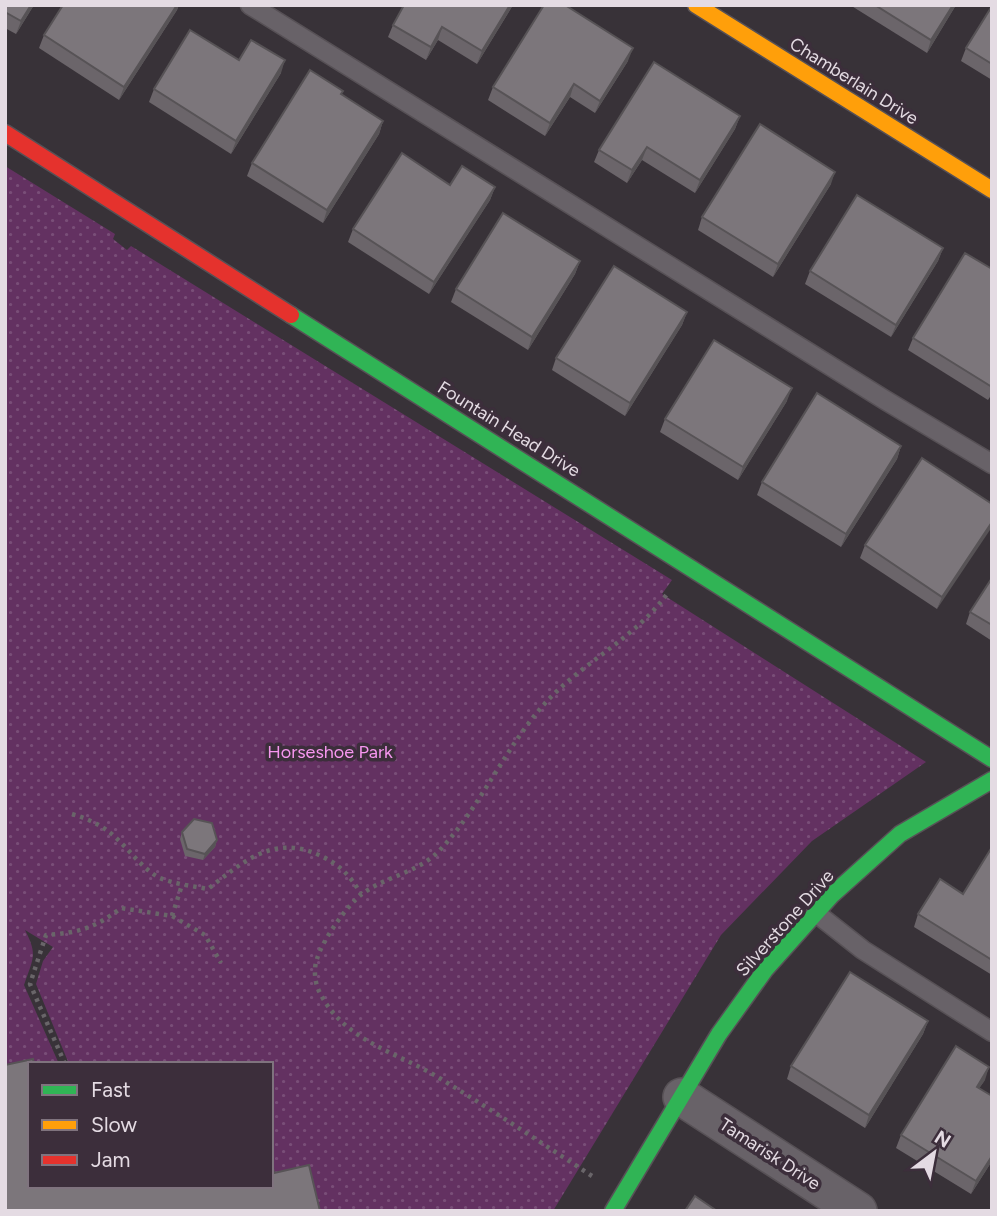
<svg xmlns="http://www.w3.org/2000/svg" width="997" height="1216" font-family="Figtree,sans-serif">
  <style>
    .green { fill: url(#green-dots) }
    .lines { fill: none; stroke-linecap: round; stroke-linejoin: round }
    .lane-casing { stroke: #575156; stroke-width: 21 }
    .street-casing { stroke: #575156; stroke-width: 40 }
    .fast-casing { stroke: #575156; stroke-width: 19 }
    .slow-casing { stroke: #575156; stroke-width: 19 }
    .jam-casing { stroke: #575156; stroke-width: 19 }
    .path { stroke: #696569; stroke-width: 4.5; stroke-dasharray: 3.5 5; stroke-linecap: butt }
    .lane { stroke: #686268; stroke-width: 18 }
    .street { stroke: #686268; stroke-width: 37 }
    .fast { stroke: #30b455; stroke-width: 16 }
    .slow { stroke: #ff9f0a; stroke-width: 16 }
    .jam { stroke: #e5322d; stroke-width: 16 }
    .wall { fill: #6b656a }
    .shaded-wall { fill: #575356 }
    .building { fill: #7c767b; stroke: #575356; stroke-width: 2 }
    .labels { text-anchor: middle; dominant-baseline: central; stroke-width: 7; stroke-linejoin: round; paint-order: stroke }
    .street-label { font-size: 18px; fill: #e4dbe3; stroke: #3c2e3b }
    .park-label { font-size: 18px; fill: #f696ef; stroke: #3c2e3b }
  </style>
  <defs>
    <pattern id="green-dots" width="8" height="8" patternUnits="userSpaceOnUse" patternTransform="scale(1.75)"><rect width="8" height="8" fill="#633161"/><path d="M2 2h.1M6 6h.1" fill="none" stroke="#794e78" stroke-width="1.8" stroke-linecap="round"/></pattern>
  </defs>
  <rect width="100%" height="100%" fill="#383238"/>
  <!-- green -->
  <path class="green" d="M 5,166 L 115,234 L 113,239 L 127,250 L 131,246 L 672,580 L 662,594 L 926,762 L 812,841 L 721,935 L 553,1211 L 309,1211 L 271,1186 L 271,1064 L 69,1064 L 36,984 L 43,961 L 53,947 L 25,930 C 38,955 33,958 24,985 L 59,1064 L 30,1064 L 5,1073 Z"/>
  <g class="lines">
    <defs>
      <g id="lane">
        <path d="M 250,5 L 885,400 L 992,464"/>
        <path d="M 816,913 L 863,950 L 992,1032"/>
      </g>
      <path id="street" d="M 682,1097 L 858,1211"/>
      <g id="fast">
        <path d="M 291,315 L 992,759"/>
        <path d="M 613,1211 L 719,1034 L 765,970 L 832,895 L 900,834 L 992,780"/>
      </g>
      <path id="slow" d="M 696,5 L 992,190"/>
      <path id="jam" d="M 5,133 L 291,315"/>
    </defs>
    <!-- lane casing -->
    <use href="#lane" class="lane-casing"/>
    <!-- street casing -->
    <use href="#street" class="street-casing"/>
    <!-- fast casing -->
    <use href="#fast" class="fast-casing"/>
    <!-- slow casing -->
    <use href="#slow" class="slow-casing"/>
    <!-- jam casing -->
    <use href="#jam" class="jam-casing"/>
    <!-- path -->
    <g class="path">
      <path d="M 72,814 C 88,819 102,825 115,837 C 130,850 142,869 160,878 C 175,884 192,886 208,889 C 243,862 273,834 319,855 C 339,864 350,875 361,894"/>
      <path d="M 172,916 L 182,885"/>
      <path d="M 65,1064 L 30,984 L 46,935 C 78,933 95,928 121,908 L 172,916 L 205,935 L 221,963"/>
      <path d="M 592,1176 C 540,1142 489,1108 436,1076 C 395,1052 345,1040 321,995 C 315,985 313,970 317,959 C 322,941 347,905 362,894 C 386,876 418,873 440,850 C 482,805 506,745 548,700 C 584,662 636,637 667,594"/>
    </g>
    <!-- lane -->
    <use href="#lane" class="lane"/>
    <!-- street -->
    <use href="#street" class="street"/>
    <!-- fast -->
    <use href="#fast" class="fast"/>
    <!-- slow -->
    <use href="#slow" class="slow"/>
    <!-- jam -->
    <use href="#jam" class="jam"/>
  </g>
  <!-- wall -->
  <g class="wall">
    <path d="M 5,5 L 34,5 L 16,34 L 5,28 Z"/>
    <path d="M 63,5 L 179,5 L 177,10 L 119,100 L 39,48 L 44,35 Z"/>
    <path d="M 513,5 L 477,64 L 438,40 L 426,60 L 388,37 L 393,25 Z"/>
    <path d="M 850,5 L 956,5 L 927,53 Z"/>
    <path d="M 992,6 L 992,80 L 961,61 L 966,48 Z"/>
    <path d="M 239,60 L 281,73 L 231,154 L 149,102 L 154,89 Z"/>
    <path d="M 628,61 L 595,113 L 570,97 L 545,136 L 488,100 L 493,87 Z"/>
    <path d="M 342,95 L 383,121 L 379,134 L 323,223 L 247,176 L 252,163 Z"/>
    <path d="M 740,116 L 735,129 L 695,193 L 642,160 L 627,183 L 594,162 L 599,150 Z"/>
    <path d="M 831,184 L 773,277 L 698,230 L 702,217 Z"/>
    <path d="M 450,185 L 495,187 L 490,200 L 429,294 L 348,242 L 353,229 Z"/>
    <path d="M 943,248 L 938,261 L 891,337 L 805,284 L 810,271 Z"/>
    <path d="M 580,261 L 575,274 L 528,350 L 451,302 L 456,289 Z"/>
    <path d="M 992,269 L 992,394 L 988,400 L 908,350 L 913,338 Z"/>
    <path d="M 687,312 L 682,325 L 625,416 L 552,370 L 556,358 Z"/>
    <path d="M 787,401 L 738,480 L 660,432 L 665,419 Z"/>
    <path d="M 901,446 L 897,459 L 841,547 L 757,495 L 762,482 Z"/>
    <path d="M 992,504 L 937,609 L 860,558 L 865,545 Z"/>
    <path d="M 992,578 L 992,641 L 966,624 L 970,612 Z"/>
    <path d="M 182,832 L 217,840 L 215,847 L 203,860 L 185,856 L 180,839 Z"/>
    <path d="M 992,847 L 992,975 L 914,927 L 918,914 L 963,894 Z"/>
    <path d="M 928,1021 L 923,1034 L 865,1128 L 787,1079 L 791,1066 Z"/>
    <path d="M 985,1080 L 979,1088 L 992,1161 L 971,1194 L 896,1148 L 901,1135 Z"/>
  </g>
  <!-- shaded-wall -->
  <g class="shaded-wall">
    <path d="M 31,5 L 34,5 L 16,34 L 21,21 Z"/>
    <path d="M 177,5 L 179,5 L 177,10 L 119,100 L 124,87 Z"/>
    <path d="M 510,5 L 513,5 L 477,64 L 482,51 Z"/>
    <path d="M 953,5 L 956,5 L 927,53 L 931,40 Z"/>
    <path d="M 442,27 L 438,40 L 426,60 L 431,47 Z"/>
    <path d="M 633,48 L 628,61 L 595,113 L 600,101 Z"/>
    <path d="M 285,60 L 281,73 L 231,154 L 236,141 Z"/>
    <path d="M 574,84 L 570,97 L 545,136 L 550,123 Z"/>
    <path d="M 740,116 L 735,129 L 695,193 L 700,180 Z"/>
    <path d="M 383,121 L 379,134 L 323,223 L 327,210 Z"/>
    <path d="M 647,147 L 642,160 L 627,183 L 632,170 Z"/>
    <path d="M 835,172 L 831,184 L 773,277 L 778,264 Z"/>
    <path d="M 495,187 L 490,200 L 429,294 L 434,282 Z"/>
    <path d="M 943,248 L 938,261 L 891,337 L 896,325 Z"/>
    <path d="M 580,261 L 575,274 L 528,350 L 532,337 Z"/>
    <path d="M 687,312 L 682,325 L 625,416 L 630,403 Z"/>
    <path d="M 792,388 L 787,401 L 738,480 L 743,467 Z"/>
    <path d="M 901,446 L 897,459 L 841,547 L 846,534 Z"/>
    <path d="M 992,522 L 992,527 L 937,609 L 942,597 Z"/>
    <path d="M 217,840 L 215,847 L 203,860 L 205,854 Z"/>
    <path d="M 928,1021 L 923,1034 L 865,1128 L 869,1115 Z"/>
    <path d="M 989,1067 L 985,1080 L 972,1099 L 977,1087 Z"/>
    <path d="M 992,1156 L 992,1161 L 971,1194 L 976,1181 Z"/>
  </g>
  <!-- building -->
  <g class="building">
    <path d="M 5,5 L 31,5 L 21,21 L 5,12 Z"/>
    <path d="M 63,5 L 177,5 L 124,87 L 44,35 Z"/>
    <path d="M 404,5 L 510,5 L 482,51 L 442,27 L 431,47 L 393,25 Z"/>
    <path d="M 544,5 L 565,5 L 633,48 L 600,101 L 574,84 L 550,123 L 493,87 Z"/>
    <path d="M 875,5 L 953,5 L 931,40 Z"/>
    <path d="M 992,6 L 992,64 L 966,48 Z"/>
    <path d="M 190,30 L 239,60 L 251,40 L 285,60 L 236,141 L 154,89 Z"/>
    <path d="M 654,62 L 740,116 L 700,180 L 647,147 L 632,170 L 599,150 Z"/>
    <path d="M 310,70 L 343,91 L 341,94 L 383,121 L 327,210 L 252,163 Z"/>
    <path d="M 760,124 L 835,172 L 778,264 L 702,217 Z"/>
    <path d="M 402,153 L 450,185 L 462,166 L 495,187 L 434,282 L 353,229 Z"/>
    <path d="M 857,195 L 943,248 L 896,325 L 810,271 Z"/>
    <path d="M 503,213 L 580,261 L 532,337 L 456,289 Z"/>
    <path d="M 965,253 L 992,269 L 992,387 L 913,338 Z"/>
    <path d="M 614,266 L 687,312 L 630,403 L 556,358 Z"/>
    <path d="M 714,340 L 792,388 L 743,467 L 665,419 Z"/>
    <path d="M 817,393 L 901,446 L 846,534 L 762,482 Z"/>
    <path d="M 922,458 L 992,504 L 992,522 L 942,597 L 865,545 Z"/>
    <path d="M 992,578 L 992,625 L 970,612 Z"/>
    <path d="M 194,819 L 212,823 L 217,840 L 205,854 L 187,849 L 182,832 Z"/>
    <path d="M 992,847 L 992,960 L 918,914 L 940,879 L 963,894 Z"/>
    <path d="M 850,972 L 928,1021 L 869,1115 L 791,1066 Z"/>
    <path d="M 956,1046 L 989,1067 L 977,1087 L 992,1096 L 992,1156 L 976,1181 L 901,1135 Z"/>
    <path d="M 33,1059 L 34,1064 L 30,1064 L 30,1186 L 271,1186 L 271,1159 L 274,1173 L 309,1165 L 320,1211 L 5,1211 L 5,1065 Z"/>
    <path d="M 695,1196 L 717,1211 L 685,1211 Z"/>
  </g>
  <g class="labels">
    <!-- street labels -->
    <g class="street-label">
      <text transform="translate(854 81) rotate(32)">Chamberlain Drive</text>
      <text transform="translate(509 429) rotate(32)">Fountain Head Drive</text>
      <text transform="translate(785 923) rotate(-48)">Silverstone Drive</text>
      <text transform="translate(770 1154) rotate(33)">Tamarisk Drive</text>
    </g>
    <!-- park labels -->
    <g class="park-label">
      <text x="330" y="752">Horseshoe Park</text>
    </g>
  </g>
  <!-- border -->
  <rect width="997" height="1216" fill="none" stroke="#e4dbe3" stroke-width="14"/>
  <!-- legend -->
  <rect x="28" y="1062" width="245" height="126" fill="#3c2e3b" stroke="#7f737e" stroke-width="2"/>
  <rect x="42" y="1085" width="35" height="10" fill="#30b455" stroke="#7f737e" stroke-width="2"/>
  <text x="91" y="1097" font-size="21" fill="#e4dbe3">Fast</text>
  <rect x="42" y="1120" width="35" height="10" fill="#ff9f0a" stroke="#7f737e" stroke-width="2"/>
  <text x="91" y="1132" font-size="21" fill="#e4dbe3">Slow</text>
  <rect x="42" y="1155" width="35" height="10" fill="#e5322d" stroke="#7f737e" stroke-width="2"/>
  <text x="91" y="1167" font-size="21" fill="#e4dbe3">Jam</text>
  <!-- north arrow -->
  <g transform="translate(934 1153) rotate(32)" stroke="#3c2e3b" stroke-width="5" paint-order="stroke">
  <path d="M0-5L12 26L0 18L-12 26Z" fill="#e4dbe3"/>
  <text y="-10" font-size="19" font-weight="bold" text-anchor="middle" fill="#e4dbe3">N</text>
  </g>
</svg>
